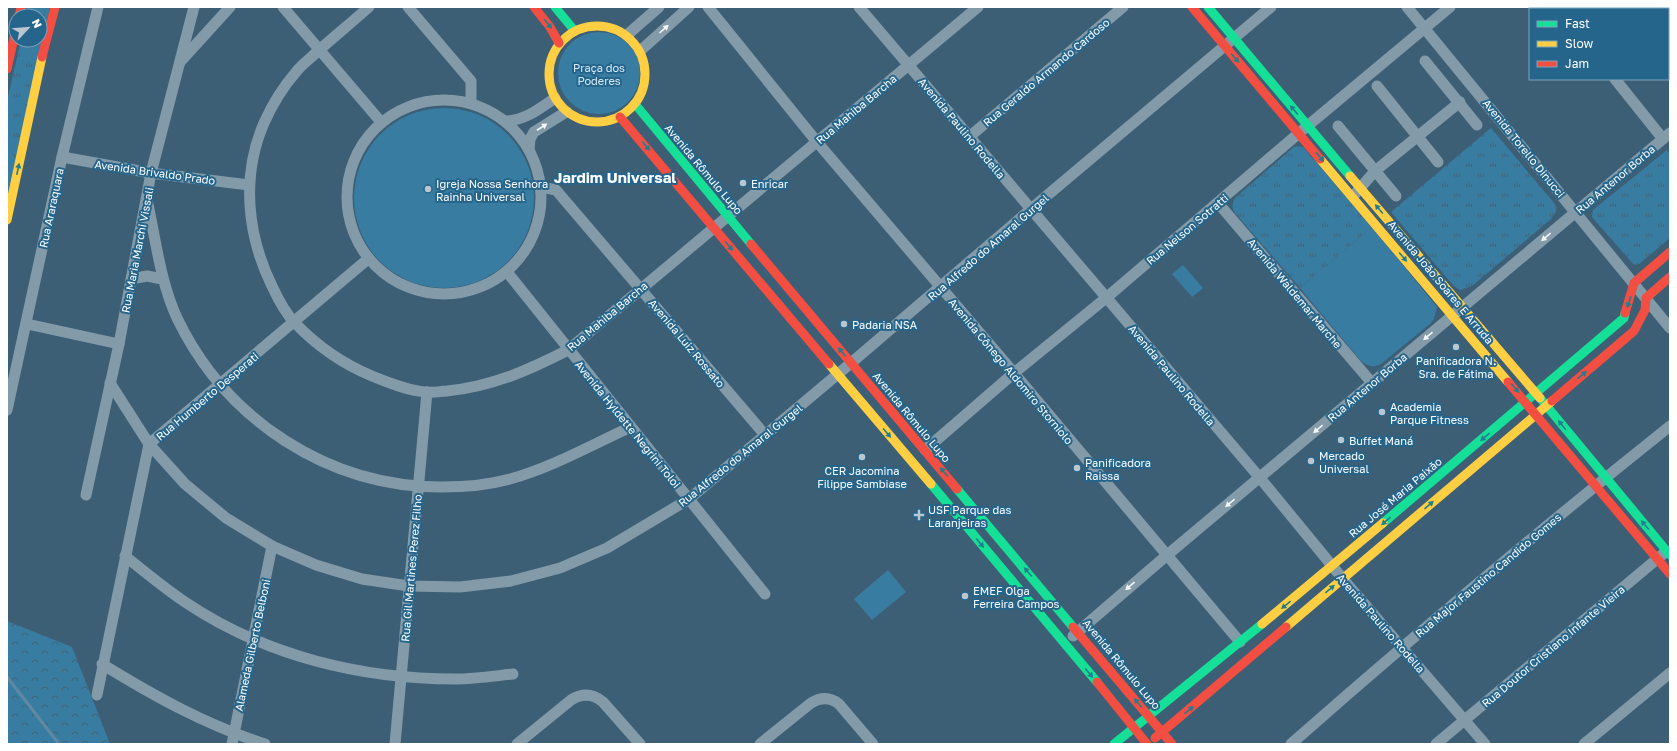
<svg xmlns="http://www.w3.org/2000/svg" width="1677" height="751" font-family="'Golos Text',sans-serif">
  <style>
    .grass { fill: url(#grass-tufts) }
    .forest { fill: url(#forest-crowns) }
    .park { fill: #397ca2 }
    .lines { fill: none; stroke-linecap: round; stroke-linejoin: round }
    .stream { stroke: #5f89a2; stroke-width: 3 }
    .street { stroke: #839aa9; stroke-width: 11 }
    .fast { stroke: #16e098; stroke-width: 9 }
    .slow { stroke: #ffcf43; stroke-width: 9 }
    .jam { stroke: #f24e42; stroke-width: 9 }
    .oneway { fill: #227e8e }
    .oneway2 { fill: #f3f5f6 }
    .poi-dot { fill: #bbc7cf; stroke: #25658c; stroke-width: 1.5 }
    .labels { text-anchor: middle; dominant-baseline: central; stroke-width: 4; stroke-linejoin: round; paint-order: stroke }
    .park-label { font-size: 11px; fill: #d8ecf8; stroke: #25658c }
    .street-label { font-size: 11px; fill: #fff; stroke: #25658c }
    .poi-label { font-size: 11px; fill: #fff; stroke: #25658c; text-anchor: start }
    .district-label { font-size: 15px; font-weight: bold; fill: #fff; stroke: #25658c }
  </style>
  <defs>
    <pattern id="grass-tufts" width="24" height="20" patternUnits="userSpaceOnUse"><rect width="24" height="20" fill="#397ca2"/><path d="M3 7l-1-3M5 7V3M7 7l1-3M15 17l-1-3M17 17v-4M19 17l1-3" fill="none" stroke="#426477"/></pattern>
    <pattern id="forest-crowns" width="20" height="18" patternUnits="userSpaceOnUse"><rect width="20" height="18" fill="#397ca2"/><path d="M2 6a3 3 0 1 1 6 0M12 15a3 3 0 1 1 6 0" fill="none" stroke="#426477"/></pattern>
  </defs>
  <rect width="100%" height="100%" fill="#3c5f75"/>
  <!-- grass -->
  <g class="grass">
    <path d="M 28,7 L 50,7 L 7,197 L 7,101 L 21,40 L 40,40 L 40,16 L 26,16 Z"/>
    <path d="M 1491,128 L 1554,203 C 1558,210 1556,213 1551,219 L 1472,286 L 1460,290 L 1453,285 L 1391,212 Z"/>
    <path d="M 1299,146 L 1303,147 L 1372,227 L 1300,288 L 1235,213 C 1231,208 1232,202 1236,197 L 1294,147 Z"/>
    <path d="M 1667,150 L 1670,154 L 1670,238 L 1639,264 L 1634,265 L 1592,217 L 1593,210 Z"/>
  </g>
  <!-- forest -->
  <path class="forest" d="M 7,621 L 72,647 L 110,744 L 7,744 Z"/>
  <!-- park -->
  <g class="park">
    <circle cx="599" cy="73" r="41"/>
    <circle cx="444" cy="198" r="90"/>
    <path d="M 1372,227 L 1437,307 L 1434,319 L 1431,323 L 1381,364 C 1373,368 1367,366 1361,361 L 1300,288 Z"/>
    <path d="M 1183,265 L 1203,288 L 1192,297 L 1172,274 Z"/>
    <path d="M 888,570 L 906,592 L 872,620 L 854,599 Z"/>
  </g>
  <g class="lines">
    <!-- stream -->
    <path class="stream" d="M 7,677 L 59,744"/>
    <!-- street -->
    <g class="street">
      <path d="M 283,7 L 381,122"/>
      <path d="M 369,7 C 352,22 335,36 318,51 C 311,58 302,64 296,72 C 283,87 272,105 264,123 C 241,176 247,235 272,286 C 278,299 285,313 295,323 C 317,346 343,364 372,376 C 389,383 409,391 427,392 C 434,393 441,391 447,391 C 491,387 529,370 568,350 L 978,7"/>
      <path d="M 408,7 L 471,81 L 471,103"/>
      <path d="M 708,7 L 817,142 L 1014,373 L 1240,642"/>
      <path d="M 859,7 L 1260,478 L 1343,579 L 1485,744"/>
      <path d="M 1407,7 L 1670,328"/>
      <path d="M 1556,7 L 1558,9"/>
      <path d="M 1588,9 L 1590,7"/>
      <path d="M 627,35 L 659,7"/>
      <path d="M 640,51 L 689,7"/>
      <path d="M 1425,61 L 1477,125"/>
      <path d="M 180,62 L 230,7"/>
      <path d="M 1615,79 L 1663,139"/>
      <path d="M 1377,86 L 1438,162"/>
      <circle cx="444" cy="197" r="97"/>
      <path d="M 505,121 C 524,121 539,109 555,98"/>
      <path d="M 1338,126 L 1396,196"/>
      <path d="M 969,137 L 1123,7"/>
      <path d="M 529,150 L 530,139 L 534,132 L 566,112"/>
      <path d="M 62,157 L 151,173 L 249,185"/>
      <path d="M 541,187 L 556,190 L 765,435"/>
      <path d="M 1355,194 L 1375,171 L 1460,102"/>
      <path d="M 147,200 C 156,240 160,281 177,318 C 226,420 328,487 442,487 C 464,487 488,485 510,479 C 553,467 591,445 631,427"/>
      <path d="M 1218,203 L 1372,383"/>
      <path d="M 507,272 L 765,594"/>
      <path d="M 131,279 L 147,276 L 162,279"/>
      <path d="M 27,324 L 119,344"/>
      <path d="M 110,383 L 149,444 L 185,484 L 226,518 L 272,546 L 316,565 L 362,579 L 409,586 L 460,587 L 511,581 L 560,568 L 607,548 L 689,499 L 851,363 L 1031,209 L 1271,7"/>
      <path d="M 7,410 L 62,157 L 98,7"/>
      <path d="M 925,450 L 1014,373 L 1106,298 L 1299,133 L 1450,7"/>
      <path d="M 86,495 L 119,344 L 151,173 L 194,7"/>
      <path d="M 125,556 C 145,572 164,588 185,602 C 265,656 361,679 456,679 C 475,679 494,676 513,674"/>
      <path d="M 1073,636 L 1166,556 L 1670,133"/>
      <path d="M 102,664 C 154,696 206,725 265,744"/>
      <path d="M 97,695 L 149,444 L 368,259"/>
      <path d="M 232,744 L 272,546"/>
      <path d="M 395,744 L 427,392"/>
      <path d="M 517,744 L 571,700 C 582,693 593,694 603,702 L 640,744"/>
      <path d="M 760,744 L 811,703 C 821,697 830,697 839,704 L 873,744"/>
      <path d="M 1291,744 C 1415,635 1541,529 1670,426"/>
      <path d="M 1436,744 L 1663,554"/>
      <path d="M 1584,744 L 1670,673"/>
    </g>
    <!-- fast -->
    <g class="fast">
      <path d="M 555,7 L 574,30"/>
      <path d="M 1208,7 L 1350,176"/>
      <path d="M 635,104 L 751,244"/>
      <path d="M 1540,398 L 1670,555"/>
      <path d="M 931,484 L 1097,682"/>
      <path d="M 957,489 L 1073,627"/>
      <path d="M 1383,523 L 1624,318 L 1625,313"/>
      <path d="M 1114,744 L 1262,624"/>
    </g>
    <!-- slow -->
    <g class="slow">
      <circle cx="597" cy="74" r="48"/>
      <path d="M 1320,159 L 1508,382"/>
      <path d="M 1350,176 L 1540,398"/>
      <path d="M 7,220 L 42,57"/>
      <path d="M 829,364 L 931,484"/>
      <path d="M 1262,624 L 1383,523"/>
      <path d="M 1286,627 L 1552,401"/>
    </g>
    <!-- jam -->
    <g class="jam">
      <path d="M 534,7 L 550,27 L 559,43"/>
      <path d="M 1192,7 L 1320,159"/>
      <path d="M 19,16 L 21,7"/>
      <path d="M 42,57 L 55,7"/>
      <path d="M 7,69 L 16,29"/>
      <path d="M 620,117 L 829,364"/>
      <path d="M 751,244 L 957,489"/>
      <path d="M 1625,313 L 1634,283 L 1670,252"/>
      <path d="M 1508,382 L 1670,574"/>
      <path d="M 1552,401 L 1634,331 L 1645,310 L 1646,298 L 1670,277"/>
      <path d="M 1073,627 L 1172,744"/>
      <path d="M 1097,682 L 1147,744"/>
      <path d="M 1155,738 L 1286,627"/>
    </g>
  </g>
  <!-- one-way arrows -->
  <defs><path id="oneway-solid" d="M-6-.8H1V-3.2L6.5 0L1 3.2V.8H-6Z"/></defs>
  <g class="oneway">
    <use href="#oneway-solid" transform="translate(548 24) rotate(52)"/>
    <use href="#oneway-solid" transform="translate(1235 58) rotate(49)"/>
    <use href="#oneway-solid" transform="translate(1294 110) rotate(-130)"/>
    <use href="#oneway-solid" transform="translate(646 146) rotate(50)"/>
    <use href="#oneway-solid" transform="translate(1320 157) rotate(50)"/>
    <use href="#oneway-solid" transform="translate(18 169) rotate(-78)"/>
    <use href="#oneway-solid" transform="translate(1379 209) rotate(-130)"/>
    <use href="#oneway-solid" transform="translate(729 246) rotate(50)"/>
    <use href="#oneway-solid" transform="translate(1403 257) rotate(50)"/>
    <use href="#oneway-solid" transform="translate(1629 302) rotate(108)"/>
    <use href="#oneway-solid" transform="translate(842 352) rotate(-130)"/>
    <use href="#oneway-solid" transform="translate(1582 375) rotate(-40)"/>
    <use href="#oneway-solid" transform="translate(1515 388) rotate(49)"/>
    <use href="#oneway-solid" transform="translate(1562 425) rotate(-129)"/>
    <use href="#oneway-solid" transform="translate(887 433) rotate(50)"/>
    <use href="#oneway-solid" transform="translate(1485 437) rotate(140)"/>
    <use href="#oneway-solid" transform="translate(944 472) rotate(-130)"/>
    <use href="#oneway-solid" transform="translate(1429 505) rotate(-41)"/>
    <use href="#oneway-solid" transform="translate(1386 521) rotate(140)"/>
    <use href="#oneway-solid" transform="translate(1645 525) rotate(-130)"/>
    <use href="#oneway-solid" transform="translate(980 543) rotate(50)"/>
    <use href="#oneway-solid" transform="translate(1028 572) rotate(-131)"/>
    <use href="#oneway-solid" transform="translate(1330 589) rotate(-40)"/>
    <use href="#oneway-solid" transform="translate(1286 605) rotate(141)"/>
    <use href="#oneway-solid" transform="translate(1089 673) rotate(50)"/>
    <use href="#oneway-solid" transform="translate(1138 703) rotate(-130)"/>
    <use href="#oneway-solid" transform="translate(1189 710) rotate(-40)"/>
  </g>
  <g class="oneway2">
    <use href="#oneway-solid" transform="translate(664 29) rotate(-42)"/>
    <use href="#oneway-solid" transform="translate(542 127) rotate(-33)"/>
    <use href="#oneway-solid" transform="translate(1546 237) rotate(140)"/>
    <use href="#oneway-solid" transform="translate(1428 336) rotate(140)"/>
    <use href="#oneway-solid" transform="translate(1318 429) rotate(140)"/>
    <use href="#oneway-solid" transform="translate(1230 503) rotate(140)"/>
    <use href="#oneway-solid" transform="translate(1130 586) rotate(139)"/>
  </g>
  <!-- markers -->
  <g class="poi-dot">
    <circle cx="743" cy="183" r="4"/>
    <circle cx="428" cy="189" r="4"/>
    <circle cx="844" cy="324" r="4"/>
    <circle cx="1456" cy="347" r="4"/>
    <circle cx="1382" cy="412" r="4"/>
    <circle cx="1341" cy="440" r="4"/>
    <circle cx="862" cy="457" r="4"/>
    <circle cx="1311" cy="461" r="4"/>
    <circle cx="1077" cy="468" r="4"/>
    <path d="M917 509h4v4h4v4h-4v4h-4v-4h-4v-4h4z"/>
    <circle cx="965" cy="596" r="4"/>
  </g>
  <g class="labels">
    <!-- park labels -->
    <g class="park-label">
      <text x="599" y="67">Praça dos<tspan x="599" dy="13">Poderes</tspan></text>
    </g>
    <!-- street labels -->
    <g class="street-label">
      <text transform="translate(1046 72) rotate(-40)">Rua Geraldo Armando Cardoso</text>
      <text transform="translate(856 109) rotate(-40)">Rua Mahiba Barcha</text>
      <text transform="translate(962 128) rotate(50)">Avenida Paulino Rodella</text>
      <text transform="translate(1524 148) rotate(51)">Avenida Torello Dinucci</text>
      <text transform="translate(704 169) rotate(50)">Avenida Rômulo Lupo</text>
      <text transform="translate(155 172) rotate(8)">Avenida Brivaldo Prado</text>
      <text transform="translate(1615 179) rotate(-40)">Rua Antenor Borba</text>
      <text transform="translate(51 208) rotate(-78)">Rua Araraquara</text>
      <text transform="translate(1187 229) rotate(-40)">Rua Nelson Sotratti</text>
      <text transform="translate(988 247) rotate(-41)">Rua Alfredo do Amaral Gurgel</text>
      <text transform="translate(137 250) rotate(-79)">Rua Maria Marchi Vissali</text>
      <text transform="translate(1441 282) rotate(50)">Avenida João Soares E Arruda</text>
      <text transform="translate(1295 293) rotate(50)">Avenida Waldemar Marche</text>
      <text transform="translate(607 316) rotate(-40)">Rua Mahiba Barcha</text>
      <text transform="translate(687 343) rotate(50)">Avenida Luiz Rossato</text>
      <text transform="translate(1011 371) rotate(50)">Avenida Cônego Aldomiro Storniolo</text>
      <text transform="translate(1172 375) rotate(50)">Avenida Paulino Rodella</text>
      <text transform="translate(1367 387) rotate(-40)">Rua Antenor Borba</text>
      <text transform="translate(207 396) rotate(-40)">Rua Humberto Desperati</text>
      <text transform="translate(912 417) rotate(50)">Avenida Rômulo Lupo</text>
      <text transform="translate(628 424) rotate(51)">Avenida Hyldette Negrini Toloi</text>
      <text transform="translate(740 455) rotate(-39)">Rua Alfredo do Amaral Gurgel</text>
      <text transform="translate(1395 497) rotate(-40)">Rua José Maria Paixão</text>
      <text transform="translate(411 568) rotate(-85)">Rua Gil Martines Perez Filho</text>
      <text transform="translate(1488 575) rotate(-40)">Rua Major Faustino Candido Gomes</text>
      <text transform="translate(1381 623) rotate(49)">Avenida Paulino Rodella</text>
      <text transform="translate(252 645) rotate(-78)">Alameda Gilberto Belboni</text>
      <text transform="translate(1553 646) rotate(-40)">Rua Doutor Cristiano Infante Vieira</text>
      <text transform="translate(1122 664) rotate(50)">Avenida Rômulo Lupo</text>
    </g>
    <!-- poi labels -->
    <g class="poi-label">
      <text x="436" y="183">Igreja Nossa Senhora<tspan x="436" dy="13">Rainha Universal</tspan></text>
      <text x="751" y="183">Enricar</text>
      <text x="852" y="324">Padaria NSA</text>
      <text x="1456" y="360" text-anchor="middle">Panificadora N.<tspan x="1456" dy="13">Sra. de Fátima</tspan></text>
      <text x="1390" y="406">Academia<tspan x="1390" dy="13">Parque Fitness</tspan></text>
      <text x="1349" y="440">Buffet Maná</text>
      <text x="1319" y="455">Mercado<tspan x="1319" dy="13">Universal</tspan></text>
      <text x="1085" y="462">Panificadora<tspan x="1085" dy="13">Raissa</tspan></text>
      <text x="862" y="470" text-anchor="middle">CER Jacomina<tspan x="862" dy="13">Filippe Sambiase</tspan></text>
      <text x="928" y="509">USF Parque das<tspan x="928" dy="13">Laranjeiras</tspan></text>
      <text x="973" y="590">EMEF Olga<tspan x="973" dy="13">Ferreira Campos</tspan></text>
    </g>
    <!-- district labels -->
    <g class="district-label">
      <text x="615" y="177">Jardim Universal</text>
    </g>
  </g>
  <!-- border -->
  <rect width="1677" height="751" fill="none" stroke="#ffffff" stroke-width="16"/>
  <!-- legend -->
  <rect x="1529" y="8" width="140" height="72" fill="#25658c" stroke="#7ca3ba"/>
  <rect x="1537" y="21" width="20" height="6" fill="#16e098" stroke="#7ca3ba"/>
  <text x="1565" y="28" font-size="12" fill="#ffffff">Fast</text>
  <rect x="1537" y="41" width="20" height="6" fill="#ffcf43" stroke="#7ca3ba"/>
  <text x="1565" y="48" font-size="12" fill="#ffffff">Slow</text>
  <rect x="1537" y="61" width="20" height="6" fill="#f24e42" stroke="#7ca3ba"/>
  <text x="1565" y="68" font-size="12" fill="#ffffff">Jam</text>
  <!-- north arrow -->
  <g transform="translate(28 28) rotate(64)"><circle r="19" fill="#25658c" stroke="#7ca3ba"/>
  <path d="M0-3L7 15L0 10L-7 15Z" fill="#bbc7cf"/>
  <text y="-6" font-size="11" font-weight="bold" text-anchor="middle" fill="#ffffff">N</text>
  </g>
</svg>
